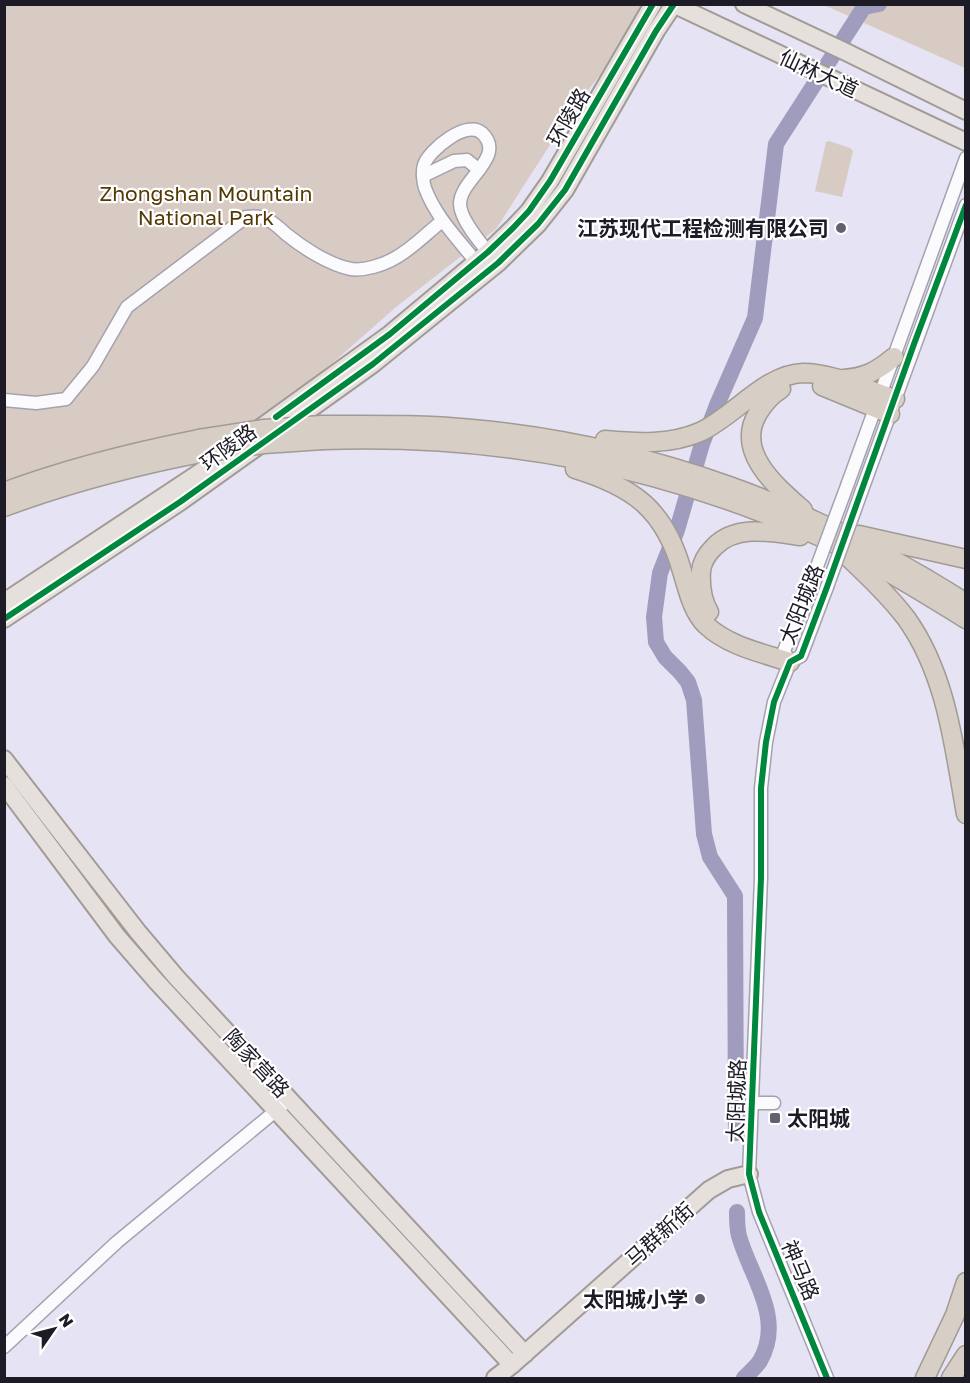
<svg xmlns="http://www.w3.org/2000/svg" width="970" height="1383" font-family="'Golos Text','Noto Sans SC',sans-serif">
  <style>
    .green { fill: #d7cbc3 }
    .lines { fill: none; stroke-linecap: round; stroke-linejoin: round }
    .river { stroke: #a09cbe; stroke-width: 16 }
    .minor-casing { stroke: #a4a2ae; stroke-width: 15 }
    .major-casing { stroke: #a29a95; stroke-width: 20 }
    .highway-casing { stroke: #a29a95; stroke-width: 21 }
    .minor { stroke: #fbfbfd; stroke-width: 12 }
    .major { stroke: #e5e0dc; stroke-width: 16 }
    .highway { stroke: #d7cfc5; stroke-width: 18 }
    .minor-bridge-casing { stroke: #a4a2ae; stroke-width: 15; stroke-linecap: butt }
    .highway-bridge-casing { stroke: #a29a95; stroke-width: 21; stroke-linecap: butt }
    .minor-bridge { stroke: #fbfbfd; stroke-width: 12 }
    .highway-bridge { stroke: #d7cfc5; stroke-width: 18 }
    .cycleway-casing { stroke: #fff; stroke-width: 10 }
    .cycleway { stroke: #00873e; stroke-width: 6 }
    .poi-dot { fill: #63616e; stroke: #fff; stroke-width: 2 }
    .labels { text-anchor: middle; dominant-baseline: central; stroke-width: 4.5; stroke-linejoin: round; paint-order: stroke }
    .street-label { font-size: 21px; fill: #1d1b26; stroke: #fff }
    .park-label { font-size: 21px; fill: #543904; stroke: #fff }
    .poi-label { font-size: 21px; font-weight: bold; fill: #1d1b26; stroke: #fff; text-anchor: end }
  </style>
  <rect width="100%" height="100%" fill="#e5e3f4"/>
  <!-- green -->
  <g class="green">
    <path d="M 4,5 L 653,5 L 640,24 L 571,112 L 496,229 L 396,307 L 268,420 L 5,510 Z"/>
    <path d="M 824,5 L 965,5 L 965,68 Z"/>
    <path d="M 829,141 L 850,148 L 853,151 L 842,197 L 815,191 L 826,142 Z"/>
  </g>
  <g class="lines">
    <!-- river -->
    <g class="river">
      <path d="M 736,1133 L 735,896 L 710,857 L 704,834 L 694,700 L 688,682 L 680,672 L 665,657 L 656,642 L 654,617 L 660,573 L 677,530 L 702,444 L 717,405 L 755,318 L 776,144 L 864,7 L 879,4"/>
      <path d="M 737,1212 C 737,1220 737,1228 739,1236 C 750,1276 785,1318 760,1361 C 756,1367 749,1373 744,1378"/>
    </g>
    <defs>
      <g id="minor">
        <path d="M 423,176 L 454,161 L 467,160 L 479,170"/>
        <path d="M 480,267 C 460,241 436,218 425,188 C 423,182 422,171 424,165 C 429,150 467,119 482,133 C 507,157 460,179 460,204 C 460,220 483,246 493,258"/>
        <path d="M 4,400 L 36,403 L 66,399 L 93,366 L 127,307 L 246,217 C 265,214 273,222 286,234 C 302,247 329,265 351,269 C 364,271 383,265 395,258 C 412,249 427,233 442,221"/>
        <path d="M 848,483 L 966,158"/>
        <path d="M 862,490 L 966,205"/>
        <path d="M 790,662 L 784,651 L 812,580"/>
        <path d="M 753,1103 L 774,1103"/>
        <path d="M 4,1347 L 117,1242 L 290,1099"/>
        <path d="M 827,1378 L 759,1212 L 749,1174 L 761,878 L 761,788 L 766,742 L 774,702 L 790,662 L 801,656 L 827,587"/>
      </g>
      <g id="major">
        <path d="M 673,4 L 966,142"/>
        <path d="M 744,4 L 846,52 L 966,111"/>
        <path d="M 256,431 L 390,334 L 488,252 L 513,228 L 529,211 L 550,181 L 653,4"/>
        <path d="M 4,602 L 208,467 L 235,447"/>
        <path d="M 4,619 L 180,502 L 373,364 L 498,263 L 538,224 L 565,190 L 656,31 L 674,4"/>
        <path d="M 4,759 L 138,932 L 176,977 L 525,1354"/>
        <path d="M 4,785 L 117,936 L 156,981 L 512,1365"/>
        <path d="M 495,1378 L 512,1365 L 709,1190 L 728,1179 L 749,1174"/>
      </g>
      <g id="highway">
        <path d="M 843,379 C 865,378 877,371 894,357"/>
        <path d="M 822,386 L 890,414"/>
        <path d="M 781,389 C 771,395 764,403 758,413 C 734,452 777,487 803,510"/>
        <path d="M 322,425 C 372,425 422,424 472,429 C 649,445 816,507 966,603"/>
        <path d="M 323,440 C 500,434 660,465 823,538 C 872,561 919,590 966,619"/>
        <path d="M 605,440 C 637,443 670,445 700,432 C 735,416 765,374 803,373 C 834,373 866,390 895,399"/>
        <path d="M 575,469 C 634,487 665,510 682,571 C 688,590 692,611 706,625 C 728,646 762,653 790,662"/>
        <path d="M 4,492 C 68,468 133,452 199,439"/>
        <path d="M 4,507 C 69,483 134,466 201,453"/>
        <path d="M 859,535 L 966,559"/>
        <path d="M 849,558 C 869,577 889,596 906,618 C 947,675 954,747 966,814"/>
        <path d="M 709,612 C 702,600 700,586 701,571 C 702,561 707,554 714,547 C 736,524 772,532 800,536"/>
        <path d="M 925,1378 L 955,1315 L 966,1282"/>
        <path d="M 951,1378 L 966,1355"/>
      </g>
    </defs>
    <!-- minor casing -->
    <use href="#minor" class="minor-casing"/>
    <!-- major casing -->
    <use href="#major" class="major-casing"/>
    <!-- highway casing -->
    <use href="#highway" class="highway-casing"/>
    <!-- minor -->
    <use href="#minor" class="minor"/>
    <!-- major -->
    <use href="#major" class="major"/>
    <!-- highway -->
    <use href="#highway" class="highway"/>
    <defs>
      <g id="minor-bridge">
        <path d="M 812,580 L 848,483"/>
        <path d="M 827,587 L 862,490"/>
      </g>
      <g id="highway-bridge">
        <path d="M 199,439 L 264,429 L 322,425"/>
        <path d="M 201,453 L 264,444 L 323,440"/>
      </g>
    </defs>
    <!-- minor-bridge casing -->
    <use href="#minor-bridge" class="minor-bridge-casing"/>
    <!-- highway-bridge casing -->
    <use href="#highway-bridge" class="highway-bridge-casing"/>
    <!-- minor-bridge -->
    <use href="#minor-bridge" class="minor-bridge"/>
    <!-- highway-bridge -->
    <use href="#highway-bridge" class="highway-bridge"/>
    <defs>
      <g id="cycleway">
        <path d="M 276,417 L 390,334 L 488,252 L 513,228 L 529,211 L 550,181 L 653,4"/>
        <path d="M 4,619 L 180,502 L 373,364 L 498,263 L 538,224 L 565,190 L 656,31 L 674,4"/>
        <path d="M 827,1378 L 759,1212 L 749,1174 L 761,878 L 761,788 L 766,742 L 774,702 L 790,662 L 801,656 L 827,587 L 914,344 L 966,205"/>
      </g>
    </defs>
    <!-- cycleway casing -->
    <use href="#cycleway" class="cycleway-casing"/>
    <!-- cycleway -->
    <use href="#cycleway" class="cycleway"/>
  </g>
  <!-- markers -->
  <g class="poi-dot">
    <circle cx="841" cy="228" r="6"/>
    <rect x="769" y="1112" width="12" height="12" rx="3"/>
    <circle cx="700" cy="1299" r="6"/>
  </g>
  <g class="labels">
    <!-- street labels -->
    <g class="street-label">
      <text transform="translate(819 73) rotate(25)">仙林大道</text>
      <text transform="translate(568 117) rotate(-60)">环陵路</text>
      <text transform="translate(228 447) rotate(-36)">环陵路</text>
      <text transform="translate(801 604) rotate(-68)">太阳城路</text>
      <text transform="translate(257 1063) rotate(47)">陶家营路</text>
      <text transform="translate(736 1101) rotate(-88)">太阳城路</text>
      <text transform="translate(659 1234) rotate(-42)">马群新街</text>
      <text transform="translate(801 1270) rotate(67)">神马路</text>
    </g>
    <!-- park labels -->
    <g class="park-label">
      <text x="206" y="193">Zhongshan Mountain<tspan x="206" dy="24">National Park</tspan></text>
    </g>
    <!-- poi labels -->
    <g class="poi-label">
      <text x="829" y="228">江苏现代工程检测有限公司</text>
      <text x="787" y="1118" text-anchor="start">太阳城</text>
      <text x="688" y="1299">太阳城小学</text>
    </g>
  </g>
  <!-- border -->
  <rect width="970" height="1383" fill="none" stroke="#1d1b26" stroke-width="12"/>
  <!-- north arrow -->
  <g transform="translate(54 1329) rotate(55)" stroke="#ffffff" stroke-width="4.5" paint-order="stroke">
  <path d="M0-4.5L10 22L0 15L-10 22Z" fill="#1d1b26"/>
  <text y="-9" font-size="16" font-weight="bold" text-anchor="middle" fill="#1d1b26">N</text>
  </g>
</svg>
